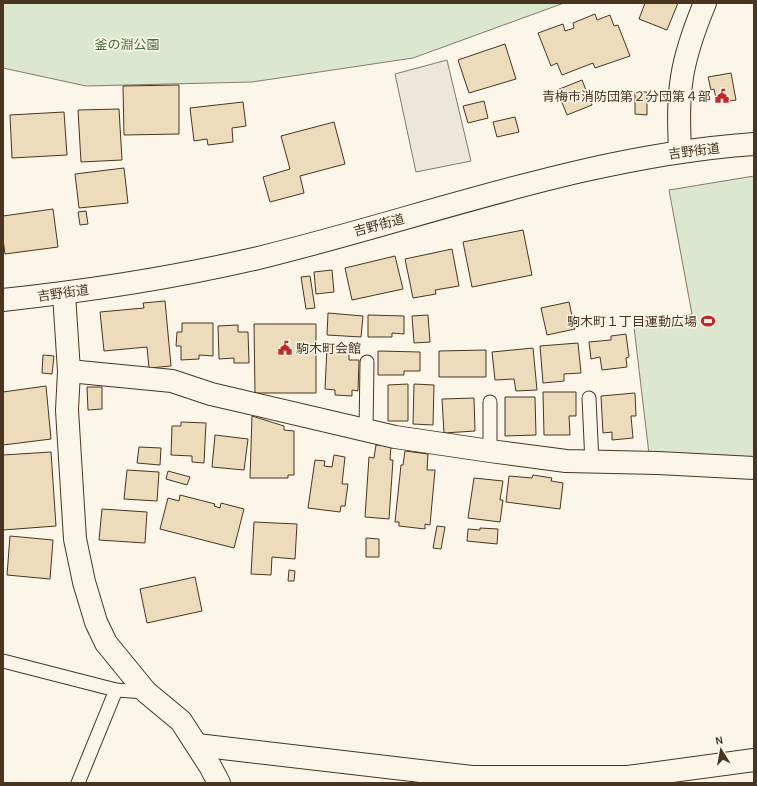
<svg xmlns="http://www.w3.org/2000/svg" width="757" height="786" font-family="Karla,'Noto Sans JP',sans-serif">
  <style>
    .green { fill: #dce7d0; stroke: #887966 }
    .parking { fill: #ede7d9; stroke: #887966 }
    .building { fill: #ecdcbc; stroke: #4a3520 }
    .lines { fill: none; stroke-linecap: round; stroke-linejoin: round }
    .service-casing { stroke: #4a3520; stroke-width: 15 }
    .minor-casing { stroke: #4a3520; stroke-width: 24 }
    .tertiary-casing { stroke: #4a3520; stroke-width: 24 }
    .trunk-casing { stroke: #4a3520; stroke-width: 24 }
    .service { stroke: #fbf6e9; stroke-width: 13 }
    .minor { stroke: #fbf6e9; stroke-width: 22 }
    .tertiary { stroke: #fbf6e9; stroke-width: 22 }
    .trunk { stroke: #fbf6e9; stroke-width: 22 }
    .labels { text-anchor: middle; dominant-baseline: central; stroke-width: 3; stroke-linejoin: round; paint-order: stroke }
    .park-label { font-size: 13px; fill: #436837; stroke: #fbf6e9 }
    .poi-label { font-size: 13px; fill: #4a3520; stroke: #fbf6e9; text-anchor: end }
    .street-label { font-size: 13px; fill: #4a3520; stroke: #fbf6e9 }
  </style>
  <rect width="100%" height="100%" fill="#fbf6e9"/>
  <!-- green -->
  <g class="green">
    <path d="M 3,3 L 564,3 L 413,58 L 252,82 L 86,86 L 3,68 Z"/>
    <path d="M 754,176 L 754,459 L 649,454 L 634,327 L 692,314 L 669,190 Z"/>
  </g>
  <!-- parking -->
  <path class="parking" d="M 447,60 L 471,161 L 416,172 L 395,74 Z"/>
  <!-- building -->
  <g class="building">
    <path d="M 645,3 L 678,3 L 667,30 L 639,19 Z"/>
    <path d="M 595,14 L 597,20 L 610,15 L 614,26 L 618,25 L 630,56 L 595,68 L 593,63 L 562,75 L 557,63 L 551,66 L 538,33 L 563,24 L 565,31 L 574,28 L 573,23 Z"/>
    <path d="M 505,44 L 516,79 L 469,93 L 458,60 Z"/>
    <path d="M 731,73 L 736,100 L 717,103 L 714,89 L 711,90 L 708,77 Z"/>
    <path d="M 582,80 L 592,105 L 567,115 L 557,90 Z"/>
    <path d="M 179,85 L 179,134 L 124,135 L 123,86 Z"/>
    <path d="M 635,92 L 647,92 L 647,115 L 635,114 Z"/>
    <path d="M 484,101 L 488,118 L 468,123 L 463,106 Z"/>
    <path d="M 243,102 L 246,126 L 232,128 L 233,142 L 208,145 L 207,139 L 194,141 L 190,108 Z"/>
    <path d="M 119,109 L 122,160 L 81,162 L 78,110 Z"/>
    <path d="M 64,112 L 67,155 L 12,158 L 10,115 Z"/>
    <path d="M 515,117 L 519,132 L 497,137 L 493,122 Z"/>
    <path d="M 334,122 L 345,164 L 300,176 L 304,193 L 270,202 L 263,177 L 290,169 L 281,136 Z"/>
    <path d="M 124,168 L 128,203 L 79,208 L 75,174 Z"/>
    <path d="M 53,209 L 58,247 L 5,254 L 3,239 L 3,216 Z"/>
    <path d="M 86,211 L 88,224 L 80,225 L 78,212 Z"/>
    <path d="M 523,230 L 532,275 L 472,287 L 463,242 Z"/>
    <path d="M 452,249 L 459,286 L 435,290 L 436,294 L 413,298 L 405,259 Z"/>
    <path d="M 395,256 L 403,289 L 352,300 L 345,268 Z"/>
    <path d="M 332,270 L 334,292 L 316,294 L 314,272 Z"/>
    <path d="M 310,276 L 315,308 L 306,309 L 301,277 Z"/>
    <path d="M 165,301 L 171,366 L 149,368 L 147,347 L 104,351 L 100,312 L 144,308 L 143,303 Z"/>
    <path d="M 569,302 L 575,329 L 547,335 L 541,308 Z"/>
    <path d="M 328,313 L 363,316 L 361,337 L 327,335 Z"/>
    <path d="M 368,315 L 404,316 L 404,334 L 392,333 L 392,337 L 368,337 Z"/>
    <path d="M 428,315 L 430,342 L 414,343 L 412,316 Z"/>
    <path d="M 182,323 L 213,323 L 213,356 L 199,355 L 199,359 L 181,360 L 181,346 L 176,346 L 177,332 L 182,332 Z"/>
    <path d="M 254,324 L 316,324 L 316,393 L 255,393 Z"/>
    <path d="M 238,325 L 238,332 L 248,332 L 249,363 L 234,363 L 234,358 L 219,359 L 218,326 Z"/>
    <path d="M 626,334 L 629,357 L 626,358 L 627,367 L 602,370 L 600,357 L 591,359 L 589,342 L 611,340 L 611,336 Z"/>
    <path d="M 578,343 L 581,373 L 564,374 L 564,381 L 543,383 L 540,346 Z"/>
    <path d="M 327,347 L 349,348 L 349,360 L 359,360 L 358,391 L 352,390 L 352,396 L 335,395 L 335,390 L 325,389 Z"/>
    <path d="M 533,348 L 537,390 L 516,391 L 514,379 L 495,380 L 492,352 Z"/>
    <path d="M 486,350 L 486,377 L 439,377 L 439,351 Z"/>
    <path d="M 378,351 L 420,352 L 420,371 L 404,371 L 404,375 L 378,375 Z"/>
    <path d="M 43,355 L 54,356 L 52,374 L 42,373 Z"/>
    <path d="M 408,384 L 408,421 L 388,421 L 388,385 Z"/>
    <path d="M 414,384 L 434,385 L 433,425 L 413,424 Z"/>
    <path d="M 46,386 L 51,439 L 3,445 L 3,392 Z"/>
    <path d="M 87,387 L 102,387 L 102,409 L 88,410 Z"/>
    <path d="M 543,392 L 576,392 L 576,416 L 569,416 L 570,435 L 544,435 Z"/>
    <path d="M 635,393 L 636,416 L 631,416 L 633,438 L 612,440 L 612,432 L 603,433 L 601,396 Z"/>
    <path d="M 505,397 L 535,397 L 536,435 L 505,436 Z"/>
    <path d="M 474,398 L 475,431 L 444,433 L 442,399 Z"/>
    <path d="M 252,416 L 284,426 L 284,430 L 294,431 L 294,475 L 288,475 L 288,478 L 250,478 Z"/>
    <path d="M 181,422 L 206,423 L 204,463 L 192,462 L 192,456 L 171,455 L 172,426 L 181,426 Z"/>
    <path d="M 215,435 L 248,439 L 244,470 L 212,467 Z"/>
    <path d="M 376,445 L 391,446 L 390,460 L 393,460 L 389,519 L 365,517 L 369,457 L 374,458 Z"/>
    <path d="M 139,447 L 161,448 L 160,465 L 137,463 Z"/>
    <path d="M 405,451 L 428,454 L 427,470 L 435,470 L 430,525 L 425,524 L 425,529 L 399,526 L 399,522 L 395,522 L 401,465 L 403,465 Z"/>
    <path d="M 51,452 L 56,526 L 3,530 L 3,455 Z"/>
    <path d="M 334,455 L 345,457 L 342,484 L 348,484 L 345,506 L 341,506 L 340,512 L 308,508 L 315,460 L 325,461 L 324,466 L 332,467 Z"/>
    <path d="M 127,470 L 159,472 L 157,501 L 124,499 Z"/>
    <path d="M 168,471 L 190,477 L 187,485 L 166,479 Z"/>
    <path d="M 533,475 L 552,478 L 551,481 L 563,483 L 560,509 L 506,502 L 509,476 L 532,478 Z"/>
    <path d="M 474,478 L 503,481 L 500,500 L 503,500 L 500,522 L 468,518 Z"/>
    <path d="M 180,495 L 215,504 L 214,506 L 220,508 L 221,503 L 244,509 L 234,548 L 160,529 L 168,498 L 179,501 Z"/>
    <path d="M 102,509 L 147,512 L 145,543 L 99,540 Z"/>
    <path d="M 254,522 L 297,524 L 295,559 L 272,557 L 271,575 L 251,574 Z"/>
    <path d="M 437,526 L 445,527 L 441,549 L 433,548 Z"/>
    <path d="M 480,528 L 498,529 L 497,544 L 467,541 L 468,529 L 480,530 Z"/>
    <path d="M 10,536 L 53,540 L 50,579 L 7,575 Z"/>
    <path d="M 366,538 L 379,539 L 379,557 L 366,557 Z"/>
    <path d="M 289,570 L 295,571 L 294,581 L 288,581 Z"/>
    <path d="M 195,577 L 202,611 L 147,623 L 140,589 Z"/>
  </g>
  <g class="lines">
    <defs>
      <g id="service">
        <path d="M 589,398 L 592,463"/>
        <path d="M 366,431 L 367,362"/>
        <path d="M 490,451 L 490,402"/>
        <path d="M 3,661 L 116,690 L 146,692"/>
        <path d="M 78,783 L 116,690"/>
      </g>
      <g id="minor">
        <path d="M 64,294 L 69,371 L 67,410 L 75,539 L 84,582 L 96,622 L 106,643 L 146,692 L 181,721 L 210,766 L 219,783"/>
        <path d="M 69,371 L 172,381 L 211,394 L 395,437 L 490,451 L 566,461 L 658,463 L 754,468"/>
        <path d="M 197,745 L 472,777 L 628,777 L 754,760"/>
      </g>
      <path id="tertiary" d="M 680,152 C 679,127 678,102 682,77 C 686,52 695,27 705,3"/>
      <path id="trunk" d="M 3,300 C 87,291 172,278 254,259 C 420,219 582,156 754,144"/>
    </defs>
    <!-- service casing -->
    <use href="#service" class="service-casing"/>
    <!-- minor casing -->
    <use href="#minor" class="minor-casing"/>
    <!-- tertiary casing -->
    <use href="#tertiary" class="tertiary-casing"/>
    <!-- trunk casing -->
    <use href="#trunk" class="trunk-casing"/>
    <!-- service -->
    <use href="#service" class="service"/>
    <!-- minor -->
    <use href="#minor" class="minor"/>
    <!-- tertiary -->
    <use href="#tertiary" class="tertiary"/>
    <!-- trunk -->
    <use href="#trunk" class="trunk"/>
  </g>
  <!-- icons -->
  <defs>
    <symbol id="civic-bare" viewBox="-9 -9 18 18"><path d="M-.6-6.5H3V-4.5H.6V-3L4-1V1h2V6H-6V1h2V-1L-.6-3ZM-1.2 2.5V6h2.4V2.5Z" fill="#c62828" stroke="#fbf6e9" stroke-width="2.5" paint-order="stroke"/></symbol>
    <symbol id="stadium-bare" viewBox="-9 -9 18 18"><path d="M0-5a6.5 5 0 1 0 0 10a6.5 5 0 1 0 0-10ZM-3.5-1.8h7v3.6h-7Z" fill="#c62828" stroke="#fbf6e9" stroke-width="2.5" paint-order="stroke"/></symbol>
  </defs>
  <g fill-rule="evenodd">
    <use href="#civic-bare" x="712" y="86" width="20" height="20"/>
    <use href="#stadium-bare" x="698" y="311" width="20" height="20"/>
    <use href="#civic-bare" x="275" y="338" width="20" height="20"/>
  </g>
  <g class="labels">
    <!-- park labels -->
    <g class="park-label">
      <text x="127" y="44">釜の淵公園</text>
    </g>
    <!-- poi labels -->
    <g class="poi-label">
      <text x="711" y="96">青梅市消防団第２分団第４部</text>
      <text x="697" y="321">駒木町１丁目運動広場</text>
      <text x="296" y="348" text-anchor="start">駒木町会館</text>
    </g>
    <!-- street labels -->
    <g class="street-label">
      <text transform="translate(694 151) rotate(-7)">吉野街道</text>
      <text transform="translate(379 225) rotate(-15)">吉野街道</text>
      <text transform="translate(63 293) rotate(-8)">吉野街道</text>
    </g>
  </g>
  <!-- border -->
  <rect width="757" height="786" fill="none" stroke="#4a3520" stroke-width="8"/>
  <!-- north arrow -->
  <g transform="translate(721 750) rotate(349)" stroke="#fbf6e9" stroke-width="3" paint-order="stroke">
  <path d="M0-3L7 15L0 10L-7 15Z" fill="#4a3520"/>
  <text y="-6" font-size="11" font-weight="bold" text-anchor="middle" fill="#4a3520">N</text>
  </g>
</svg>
